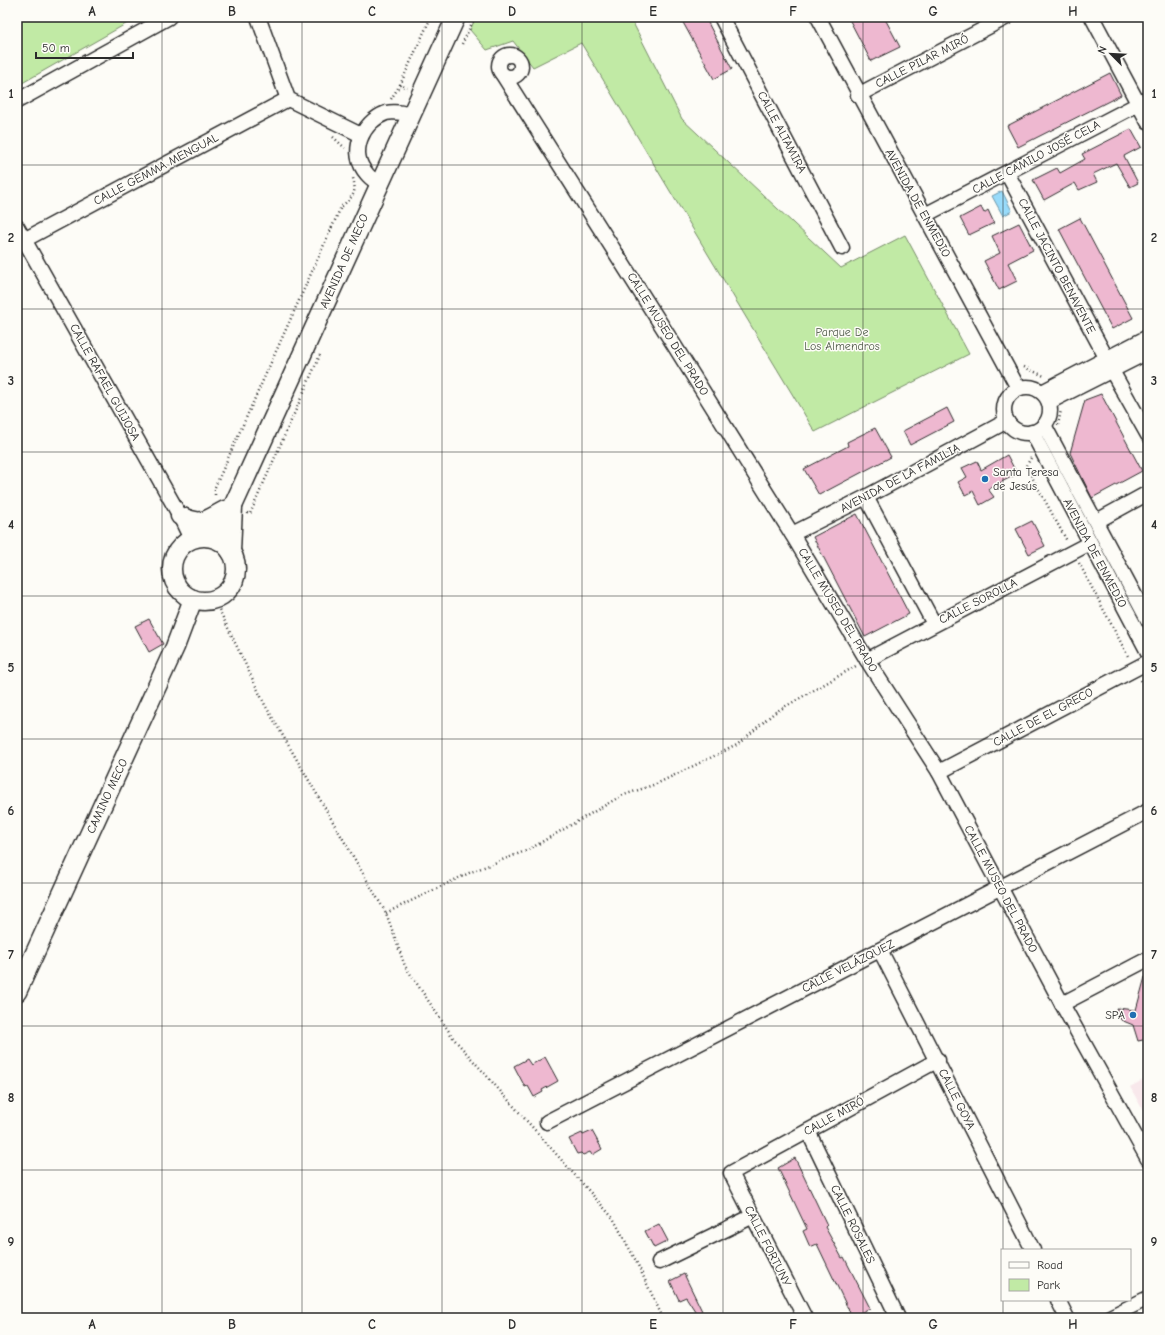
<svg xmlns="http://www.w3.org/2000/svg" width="1165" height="1335" font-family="'Comic Neue',sans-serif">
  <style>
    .built { fill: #f8e8eb }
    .green { fill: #c1eaa5; stroke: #768a68 }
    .water { fill: #98dbfa; stroke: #6c95a7 }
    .building { fill: #eeb8d0; stroke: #2b2b2b }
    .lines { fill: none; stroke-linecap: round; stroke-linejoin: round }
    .minor-casing { stroke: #2b2b2b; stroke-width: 17 }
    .tertiary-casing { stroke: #2b2b2b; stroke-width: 21 }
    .path { stroke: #2b2b2b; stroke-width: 2.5; stroke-dasharray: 1 3; stroke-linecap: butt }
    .minor { stroke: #fdfcf7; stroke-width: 14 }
    .tertiary { stroke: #fdfcf7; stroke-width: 18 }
    .grid { fill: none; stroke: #2b2b2b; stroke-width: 1; stroke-opacity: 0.55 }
    .poi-dot { fill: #1f6fb2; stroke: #fdfcf7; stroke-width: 1.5 }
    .labels { text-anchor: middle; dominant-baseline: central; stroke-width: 3; stroke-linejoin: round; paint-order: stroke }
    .street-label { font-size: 12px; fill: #2b2b2b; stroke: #fdfcf7 }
    .park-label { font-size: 12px; fill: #505b4a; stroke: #fdfcf7 }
    .poi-label { font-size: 12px; fill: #2b2b2b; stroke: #fdfcf7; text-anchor: start }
    .neatline { fill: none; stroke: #2b2b2b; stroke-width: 1.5 }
    .grid-label { font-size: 13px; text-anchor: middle; font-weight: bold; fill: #2b2b2b }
  </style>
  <rect width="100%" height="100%" fill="#fdfcf7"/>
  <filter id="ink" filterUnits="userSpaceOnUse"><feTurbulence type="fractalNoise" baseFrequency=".025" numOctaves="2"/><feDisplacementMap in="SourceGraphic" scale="8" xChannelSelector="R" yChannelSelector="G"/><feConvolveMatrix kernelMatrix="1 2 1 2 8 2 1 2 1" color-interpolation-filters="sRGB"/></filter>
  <g filter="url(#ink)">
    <!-- built -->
    <path class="built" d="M 1148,1077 L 1148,1119 L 1130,1087 Z"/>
    <!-- green -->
    <g class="green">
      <path d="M 17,17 L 138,17 L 17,86 Z"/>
      <path d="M 476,17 L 630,17 L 682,119 L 841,268 L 905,235 L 969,354 L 815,432 L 581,43 L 533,67 L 513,41 L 487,50 L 470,30 Z"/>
    </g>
    <!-- water -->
    <path class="water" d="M 1002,191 L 1012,211 L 1003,216 L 992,196 Z"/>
    <!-- building -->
    <g class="building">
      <path d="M 680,17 L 705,17 L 732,69 L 714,79 Z"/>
      <path d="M 848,17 L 884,17 L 900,47 L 871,61 Z"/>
      <path d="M 1110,73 L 1121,95 L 1018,147 L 1007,126 Z"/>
      <path d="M 1131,129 L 1141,147 L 1124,156 L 1138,183 L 1130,187 L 1116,163 L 1093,174 L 1097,182 L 1079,190 L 1075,183 L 1044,200 L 1033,180 L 1057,168 L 1060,173 L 1085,159 L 1082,154 Z"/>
      <path d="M 981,207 L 984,213 L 988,210 L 994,223 L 969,235 L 960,218 Z"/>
      <path d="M 1080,218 L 1133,318 L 1112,329 L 1059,229 Z"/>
      <path d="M 1019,223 L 1033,250 L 1008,263 L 1017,281 L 999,290 L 984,261 L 1000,253 L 992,236 Z"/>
      <path d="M 1101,394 L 1142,471 L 1092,498 L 1070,453 L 1085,400 Z"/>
      <path d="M 947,408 L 954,422 L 910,445 L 903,431 Z"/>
      <path d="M 875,428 L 891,457 L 819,495 L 804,469 L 848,446 L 847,442 Z"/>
      <path d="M 1007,455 L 1017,474 L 988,489 L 994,497 L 980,505 L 973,491 L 965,495 L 958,482 L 967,477 L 962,468 L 977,461 L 981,470 Z"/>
      <path d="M 857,514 L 909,614 L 865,637 L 813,537 Z"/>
      <path d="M 1032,521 L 1045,546 L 1029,554 L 1016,529 Z"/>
      <path d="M 149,619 L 163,644 L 149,652 L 135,626 Z"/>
      <path d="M 1145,977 L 1148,978 L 1148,1039 L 1138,1041 L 1133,1025 L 1121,1020 L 1116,1008 L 1136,1010 Z"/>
      <path d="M 545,1057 L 558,1081 L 542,1090 L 543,1092 L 534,1097 L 528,1086 L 525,1087 L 514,1066 L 527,1059 L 531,1065 Z"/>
      <path d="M 592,1131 L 602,1149 L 592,1155 L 590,1152 L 583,1155 L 581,1153 L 577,1154 L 569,1139 L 582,1133 L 583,1135 Z"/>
      <path d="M 795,1158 L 827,1225 L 825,1227 L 842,1258 L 844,1257 L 870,1308 L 852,1317 L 817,1244 L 810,1247 L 803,1231 L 807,1229 L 778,1168 Z"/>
      <path d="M 659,1224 L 668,1241 L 654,1248 L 645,1231 Z"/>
      <path d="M 684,1274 L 702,1311 L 697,1314 L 686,1297 L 679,1300 L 670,1281 Z"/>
    </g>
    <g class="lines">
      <defs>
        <g id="minor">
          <path d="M 258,17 L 288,99 L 361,135"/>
          <path d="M 721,17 L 842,248"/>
          <path d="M 818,17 L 1018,388"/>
          <path d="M 1092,17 L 1148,122"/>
          <circle cx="510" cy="66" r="11"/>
          <path d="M 503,75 L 674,345 L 792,534 L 867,660 L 939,772 L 1062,1004 L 1148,1159"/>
          <path d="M 858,95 L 1007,17"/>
          <path d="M 17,101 L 169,17"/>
          <path d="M 1007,173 L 1107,359"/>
          <path d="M 379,184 C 375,181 370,178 367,174 C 348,153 362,122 386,113 C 395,111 403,113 411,115"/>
          <path d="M 925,215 L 1148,99"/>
          <path d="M 17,227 L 180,516 L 191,539"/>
          <path d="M 24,240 L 288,99"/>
          <path d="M 1112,371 L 1148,435"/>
          <circle cx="1027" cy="410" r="23"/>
          <path d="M 1042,392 L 1148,337"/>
          <path d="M 1049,402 L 1148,352"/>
          <path d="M 1044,425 L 1148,620"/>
          <path d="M 1032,432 L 1148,652"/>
          <path d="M 866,497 L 934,624"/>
          <path d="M 1097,521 L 1148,493"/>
          <path d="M 792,534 L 866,497 L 1007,421"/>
          <path d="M 867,660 L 1090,543"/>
          <path d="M 939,772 L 1148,662"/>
          <path d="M 880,950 L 1033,1250"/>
          <path d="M 1062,1004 L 1148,959"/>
          <path d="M 547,1122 L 1148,811"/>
          <path d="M 808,1131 L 898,1318"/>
          <path d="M 659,1262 L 753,1216"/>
          <path d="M 1058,1300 L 1067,1318"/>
          <path d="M 805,1318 L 731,1173 L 938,1060"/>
          <path d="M 1108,1318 L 1148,1298"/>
        </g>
        <g id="tertiary">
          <path d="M 180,516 C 203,526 204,521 225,510"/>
          <circle cx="204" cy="569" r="32"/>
          <path d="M 208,537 L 233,506 L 456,17"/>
          <path d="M 231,552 L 233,506"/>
          <path d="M 17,992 L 175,647 L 193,599"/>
        </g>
      </defs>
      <!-- minor casing -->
      <use href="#minor" class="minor-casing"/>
      <!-- tertiary casing -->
      <use href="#tertiary" class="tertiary-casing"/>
      <!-- path -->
      <g class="path">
        <path d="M 462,44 L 475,17"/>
        <path d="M 400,85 L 431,17"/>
        <path d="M 391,99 L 400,85 L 407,88"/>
        <path d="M 333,137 L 345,148"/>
        <path d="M 1024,367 L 1044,376"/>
        <path d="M 1058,425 L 1061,410"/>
        <path d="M 1031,458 L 1026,466 L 1067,541"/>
        <path d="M 215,499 L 215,487 L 341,207 C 353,196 357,194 353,178"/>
        <path d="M 247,513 L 250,514 L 320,355"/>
        <path d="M 1079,563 L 1129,658"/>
        <path d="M 214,599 L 265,705 L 386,913 L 405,966 L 454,1039 L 613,1218 L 636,1261 L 663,1318"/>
        <path d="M 1141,680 L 1148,694"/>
        <path d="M 386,913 L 471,872 L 528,850 L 621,796 L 656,784 L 737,745 L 774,713 L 856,666"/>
      </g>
      <!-- minor -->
      <use href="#minor" class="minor"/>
      <!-- tertiary -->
      <use href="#tertiary" class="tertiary"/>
    </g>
  </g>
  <!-- grid -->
  <path class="grid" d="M 162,17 L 162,1318M 302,17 L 302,1318M 442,17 L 442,1318M 582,17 L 582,1318M 723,17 L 723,1318M 863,17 L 863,1318M 1003,17 L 1003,1250M 17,165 L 1148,165M 17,309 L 1148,309M 17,452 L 1148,452M 17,596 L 1148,596M 17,739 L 1148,739M 17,883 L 1148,883M 17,1026 L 1148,1026M 17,1170 L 1148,1170M 1003,1300 L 1003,1318"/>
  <!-- markers -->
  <g class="poi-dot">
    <circle cx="985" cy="479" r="4"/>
    <circle cx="1133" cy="1015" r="4"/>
  </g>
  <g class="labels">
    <!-- street labels -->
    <g class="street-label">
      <text transform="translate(922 61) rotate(-27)">CALLE PILAR MIRÓ</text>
      <text transform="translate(782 132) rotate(62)">CALLE ALTAMIRA</text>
      <text transform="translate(1036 157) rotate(-28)">CALLE CAMILO JOSÉ CELA</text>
      <text transform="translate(156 169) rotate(-28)">CALLE GEMMA MENGUAL</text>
      <text transform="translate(918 203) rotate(61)">AVENIDA DE ENMEDIO</text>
      <text transform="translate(344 261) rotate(-66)">AVENIDA DE MECO</text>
      <text transform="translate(1057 266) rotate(62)">CALLE JACINTO BENAVENTE</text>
      <text transform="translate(668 334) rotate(58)">CALLE MUSEO DEL PRADO</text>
      <text transform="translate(105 382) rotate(61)">CALLE RAFAEL GUIJOSA</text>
      <text transform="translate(900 478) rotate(-28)">AVENIDA DE LA FAMILIA</text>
      <text transform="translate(1095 553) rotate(62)">AVENIDA DE ENMEDIO</text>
      <text transform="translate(978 601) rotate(-27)">CALLE SOROLLA</text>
      <text transform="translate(838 610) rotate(59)">CALLE MUSEO DEL PRADO</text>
      <text transform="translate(1043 717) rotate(-28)">CALLE DE EL GRECO</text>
      <text transform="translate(107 796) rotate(-65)">CAMINO MECO</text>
      <text transform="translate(1001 889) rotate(62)">CALLE MUSEO DEL PRADO</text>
      <text transform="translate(848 966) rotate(-27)">CALLE VELÁZQUEZ</text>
      <text transform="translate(957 1099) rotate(63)">CALLE GOYA</text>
      <text transform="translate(834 1116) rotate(-29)">CALLE MIRÓ</text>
      <text transform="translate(853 1224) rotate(64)">CALLE ROSALES</text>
      <text transform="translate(768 1246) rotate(63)">CALLE FORTUNY</text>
    </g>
    <!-- park labels -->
    <g class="park-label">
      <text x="842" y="332">Parque De<tspan x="842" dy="14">Los Almendros</tspan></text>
    </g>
    <!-- poi labels -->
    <g class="poi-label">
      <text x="993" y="472">Santa Teresa<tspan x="993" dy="14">de Jesús</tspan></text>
      <text x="1125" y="1015" text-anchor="end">SPA</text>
    </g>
  </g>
  <!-- margin -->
  <rect width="1165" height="1335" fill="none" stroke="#fdfcf7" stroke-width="44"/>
  <!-- legend -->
  <rect x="1001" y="1249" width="130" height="52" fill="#fdfcf7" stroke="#a9a8a5"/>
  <rect x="1009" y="1262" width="20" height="6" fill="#fdfcf7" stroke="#a9a8a5"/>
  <text x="1037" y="1269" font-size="12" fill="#2b2b2b">Road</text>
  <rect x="1009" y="1279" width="20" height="12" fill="#c1eaa5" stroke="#a9a8a5"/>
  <text x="1037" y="1289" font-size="12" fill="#2b2b2b">Park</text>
  <!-- north arrow -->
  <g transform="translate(1111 54) rotate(294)" stroke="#fdfcf7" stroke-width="3" paint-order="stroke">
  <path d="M0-3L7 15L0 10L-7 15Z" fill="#2b2b2b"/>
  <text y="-6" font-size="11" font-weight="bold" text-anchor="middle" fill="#2b2b2b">N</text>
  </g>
  <!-- scale -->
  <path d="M36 52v6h97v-6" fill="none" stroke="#2b2b2b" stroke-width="2"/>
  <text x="42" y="52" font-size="12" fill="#2b2b2b" stroke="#fdfcf7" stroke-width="3" paint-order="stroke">50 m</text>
  <rect x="22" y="22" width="1121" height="1291" class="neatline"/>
  <g class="grid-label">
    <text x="92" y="16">A</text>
    <text x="232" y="16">B</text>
    <text x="372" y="16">C</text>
    <text x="512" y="16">D</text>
    <text x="653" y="16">E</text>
    <text x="793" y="16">F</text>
    <text x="933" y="16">G</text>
    <text x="1073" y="16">H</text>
    <text x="11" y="98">1</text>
    <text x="1154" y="98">1</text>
    <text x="11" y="242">2</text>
    <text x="1154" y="242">2</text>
    <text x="11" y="385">3</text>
    <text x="1154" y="385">3</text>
    <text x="11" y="529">4</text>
    <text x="1154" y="529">4</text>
    <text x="11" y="672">5</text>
    <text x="1154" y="672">5</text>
    <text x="11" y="815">6</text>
    <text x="1154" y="815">6</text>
    <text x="11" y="959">7</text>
    <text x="1154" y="959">7</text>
    <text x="11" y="1102">8</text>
    <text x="1154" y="1102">8</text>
    <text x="11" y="1246">9</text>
    <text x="1154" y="1246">9</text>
    <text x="92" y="1329">A</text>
    <text x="232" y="1329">B</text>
    <text x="372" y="1329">C</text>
    <text x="512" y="1329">D</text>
    <text x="653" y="1329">E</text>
    <text x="793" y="1329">F</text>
    <text x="933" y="1329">G</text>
    <text x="1073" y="1329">H</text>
  </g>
</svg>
